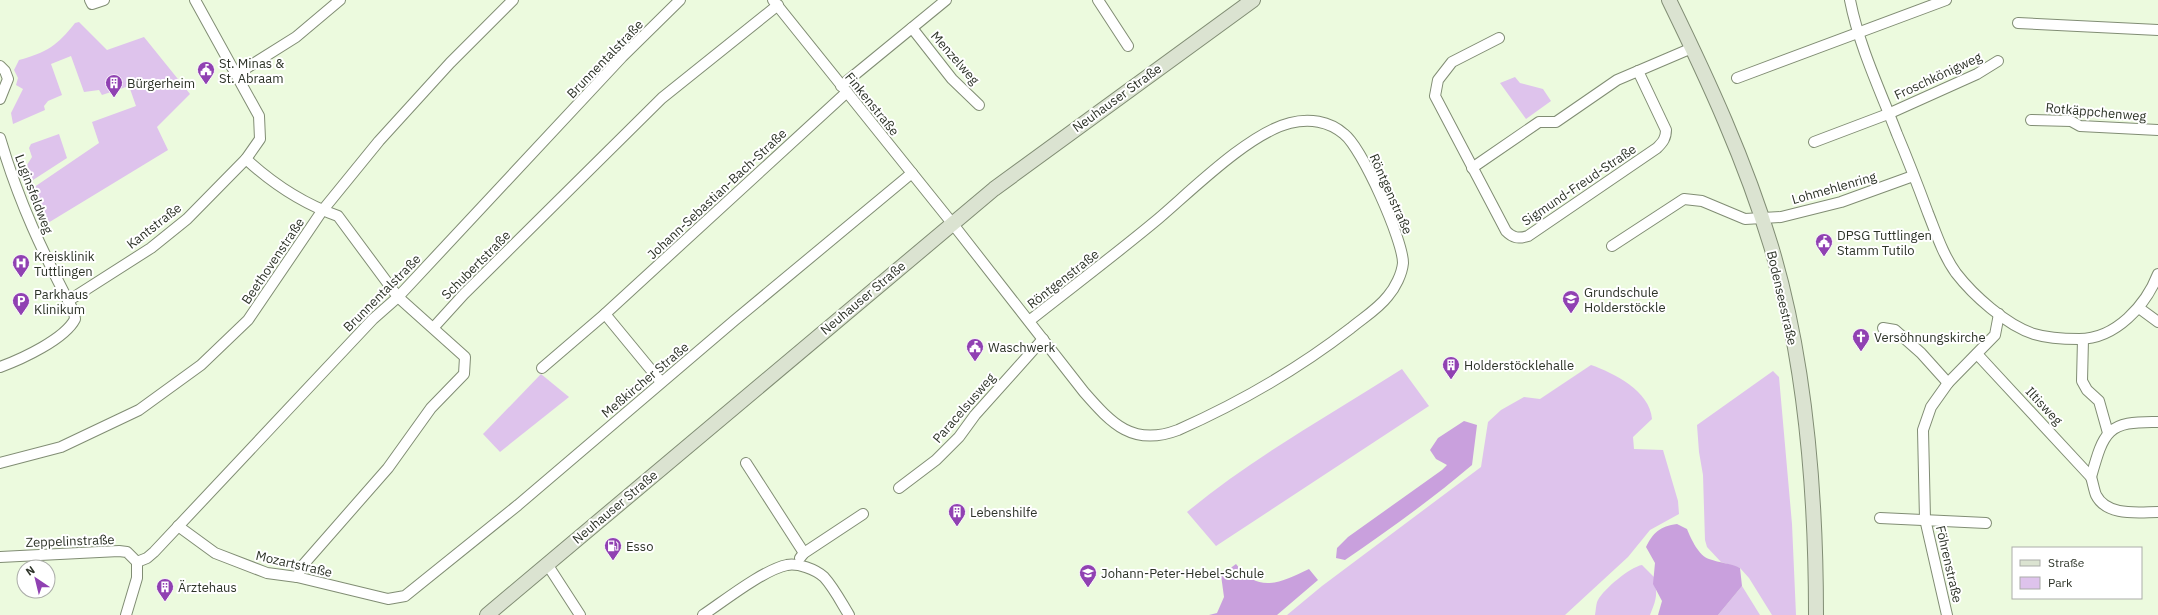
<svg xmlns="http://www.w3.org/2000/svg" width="2158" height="615" font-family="'IBM Plex Sans',sans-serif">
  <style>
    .green { fill: #dec3ec }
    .forest { fill: #c9a0dd }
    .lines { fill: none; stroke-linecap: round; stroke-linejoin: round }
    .street-casing { stroke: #818d74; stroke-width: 12 }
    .secondary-casing { stroke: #818d74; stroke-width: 16 }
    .street { stroke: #fff; stroke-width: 10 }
    .secondary { stroke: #dbe3d1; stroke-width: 14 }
    .labels { text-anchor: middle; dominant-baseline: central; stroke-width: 4; stroke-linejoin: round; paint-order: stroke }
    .street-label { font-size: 13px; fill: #2d3328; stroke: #fff }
    .poi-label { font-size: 13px; fill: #2d3328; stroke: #fff; text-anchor: start }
  </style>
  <rect width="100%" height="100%" fill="#ecfade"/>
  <!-- green -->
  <g class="green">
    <path d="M 79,22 L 107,50 L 144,37 L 190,94 L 157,127 L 168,150 L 43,226 L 27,192 L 99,143 L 92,122 L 136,106 L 129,86 L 102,95 L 99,90 L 84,92 L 71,56 L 51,64 L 62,95 L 48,101 L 44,106 L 45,110 L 13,124 L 11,113 L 23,89 L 16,85 L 18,78 L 14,70 L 19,60 C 46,53 58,45 75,23 Z"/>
    <path d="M 1515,77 L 1520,83 L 1543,89 L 1551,101 L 1526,119 L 1500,83 Z"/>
    <path d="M 59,134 L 67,158 L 33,180 L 27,165 L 32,157 L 29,148 L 31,144 Z"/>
    <path d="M 1591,365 C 1614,373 1650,391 1652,419 L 1633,437 L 1634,449 L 1663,450 L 1678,501 L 1679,514 L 1650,530 L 1628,557 L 1565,615 L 1287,615 L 1322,586 L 1481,467 L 1488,422 L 1501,410 L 1524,397 L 1540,399 Z"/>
    <path d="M 1402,369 L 1429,406 L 1216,546 L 1187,512 C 1253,457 1330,415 1402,369 Z"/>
    <path d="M 1773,371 L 1779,377 L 1792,524 L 1796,615 L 1772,615 L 1749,578 L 1740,568 L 1721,562 L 1707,547 L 1705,540 L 1703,475 L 1699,452 L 1697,425 Z"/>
    <path d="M 541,374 L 569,397 L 500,452 L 483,434 Z"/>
    <path d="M 1642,565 L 1654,577 C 1654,583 1655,585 1656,590 C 1657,599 1653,607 1650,615 L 1595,615 C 1596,610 1596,603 1598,600 C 1604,589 1630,567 1642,565 Z"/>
    <path d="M 1742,586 L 1760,615 L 1718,615 Z"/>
  </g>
  <!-- forest -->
  <g class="forest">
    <path d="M 1464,421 L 1477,425 L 1472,465 C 1432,499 1389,530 1345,560 L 1336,558 L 1337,548 L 1348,537 L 1442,470 L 1447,465 L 1436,459 L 1430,450 L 1438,438 Z"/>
    <path d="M 1677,524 L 1687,529 C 1691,539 1699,556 1709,559 C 1720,563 1730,563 1740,568 L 1742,586 L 1718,615 L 1658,615 L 1662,601 L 1653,584 L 1655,563 L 1646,547 C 1653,533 1660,526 1677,524 Z"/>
    <path d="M 1236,564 C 1258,594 1280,583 1309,569 L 1318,580 L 1277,615 L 1209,615 L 1217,613 L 1224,597 L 1221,575 Z"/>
  </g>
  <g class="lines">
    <defs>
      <g id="street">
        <path d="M 90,0 L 92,4 L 104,0"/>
        <path d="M 773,0 L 952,223 L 1084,392 C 1112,424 1133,447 1178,430 C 1239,403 1298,369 1351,328 C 1363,318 1378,309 1388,296 C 1395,288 1402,274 1403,263 C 1403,240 1362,148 1344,134 C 1329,121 1309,118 1290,123 C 1249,133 1191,191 1158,219 C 1116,254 1072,287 1029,321"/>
        <path d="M 1098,0 L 1128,46"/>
        <path d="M 1850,0 C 1859,46 1880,90 1897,134 C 1908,160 1918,186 1928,213 C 1936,233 1943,255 1956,273 C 1973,295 2006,325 2034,334 C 2047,338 2064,339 2079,339 C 2116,339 2146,305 2158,274"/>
        <path d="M 2018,23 L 2158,30"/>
        <path d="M 912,28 L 952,79 L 979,105"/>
        <path d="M 1499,38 L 1452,62 L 1438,80 L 1435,96 L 1506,231 C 1513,238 1518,239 1528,236 L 1657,148 C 1663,142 1666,138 1666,130 L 1638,71"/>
        <path d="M 0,66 L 5,71 L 8,79 L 0,99"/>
        <path d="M 237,74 L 296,37 L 340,0"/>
        <path d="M 1737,78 L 1946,0"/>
        <path d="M 841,86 L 946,0"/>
        <path d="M 2031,120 L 2071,121 L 2080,126 L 2158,130"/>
        <path d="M 0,138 C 19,203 43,253 74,312 L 75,319 C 65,339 22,359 0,367"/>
        <path d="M 1814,142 L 1888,114 L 1977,74 L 1998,61"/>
        <path d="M 246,159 C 272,183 304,204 338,216 L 398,297 L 465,357 L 464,374 L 431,408 L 388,468 L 303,565 L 297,577"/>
        <path d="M 1472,168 L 1539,122 L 1556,122 L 1617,80 L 1692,48"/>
        <path d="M 1612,246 L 1684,199 L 1702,201 L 1745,219 L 1781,217 L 1841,202 L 1913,176"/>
        <path d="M 68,301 L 151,248 L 187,219 L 246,159 L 260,139 L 259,116 L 195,0"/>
        <path d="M 2139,308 L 2158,322"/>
        <path d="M 605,314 L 661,382"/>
        <path d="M 434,327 L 464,294 L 662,98 L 778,5"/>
        <path d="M 1883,328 L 1895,330 L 1921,353 L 1948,383"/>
        <path d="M 2083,339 L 2082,381 L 2087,390 L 2099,401 L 2108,433"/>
        <path d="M 1977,354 L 2091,477 C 2093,483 2094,490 2096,495 C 2107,517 2139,512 2158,512"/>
        <path d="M 542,368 L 605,314 L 847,92"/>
        <path d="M 0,463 L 61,447 L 139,410 L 201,365 L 248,320 L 322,211 L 379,141 L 450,63 L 513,0"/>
        <path d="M 746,463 L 804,553"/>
        <path d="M 2091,477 C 2104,431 2107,421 2158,422"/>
        <path d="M 899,488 L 936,460 L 959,437 L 975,415 L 1043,339"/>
        <path d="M 1880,518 L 1986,523"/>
        <path d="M 178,526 L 215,553 L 267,573 L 297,577 L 388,599 L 405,596 L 518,505 L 735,320 L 912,173"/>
        <path d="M 0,557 L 119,551 L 127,552 L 137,562"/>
        <path d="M 800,558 L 804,553 L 863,514"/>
        <path d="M 137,562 L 147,558 L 154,552 L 373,319 L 398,297 L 622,57 L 680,0"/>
        <path d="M 547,564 L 580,615"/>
        <path d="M 126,615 L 137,578 L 137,562"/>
        <path d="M 703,615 C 724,601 763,570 787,565 C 798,563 815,569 824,577 C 834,588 841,602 849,615"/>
        <path d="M 1947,615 L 1925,519 L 1923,430 L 1931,407 L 1948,383 L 1995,335 L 1999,314"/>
      </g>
      <g id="secondary">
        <path d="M 1669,0 C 1708,80 1745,160 1771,246 C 1806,362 1816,494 1816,615"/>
        <path d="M 487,615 L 994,189 L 1253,0"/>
      </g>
    </defs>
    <!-- street casing -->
    <use href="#street" class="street-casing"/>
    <!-- secondary casing -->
    <use href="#secondary" class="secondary-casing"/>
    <!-- street -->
    <use href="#street" class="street"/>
    <!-- secondary -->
    <use href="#secondary" class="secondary"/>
  </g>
  <!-- icons -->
  <defs>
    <symbol id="civic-pin" viewBox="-11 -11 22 30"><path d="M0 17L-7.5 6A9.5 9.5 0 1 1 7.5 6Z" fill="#9041b2" stroke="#fff"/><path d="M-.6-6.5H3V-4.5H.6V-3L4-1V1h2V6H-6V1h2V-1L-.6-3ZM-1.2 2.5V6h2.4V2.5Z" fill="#fff"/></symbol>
    <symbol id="building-pin" viewBox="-11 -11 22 30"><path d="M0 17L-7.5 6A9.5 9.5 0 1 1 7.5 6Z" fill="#9041b2" stroke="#fff"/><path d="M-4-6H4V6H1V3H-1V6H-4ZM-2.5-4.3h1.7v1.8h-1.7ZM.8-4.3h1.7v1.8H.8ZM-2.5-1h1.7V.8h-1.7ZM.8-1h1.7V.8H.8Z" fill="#fff"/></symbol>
    <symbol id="hospital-pin" viewBox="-11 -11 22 30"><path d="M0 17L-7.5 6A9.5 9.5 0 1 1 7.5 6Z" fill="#9041b2" stroke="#fff"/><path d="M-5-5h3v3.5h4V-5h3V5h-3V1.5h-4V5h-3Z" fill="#fff"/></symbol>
    <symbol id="school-pin" viewBox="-11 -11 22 30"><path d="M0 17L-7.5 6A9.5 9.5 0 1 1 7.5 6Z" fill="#9041b2" stroke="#fff"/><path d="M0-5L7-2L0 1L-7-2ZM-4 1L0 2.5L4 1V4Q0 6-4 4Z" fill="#fff"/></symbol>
    <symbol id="parking-pin" viewBox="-11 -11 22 30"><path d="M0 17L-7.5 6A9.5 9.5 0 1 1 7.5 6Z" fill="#9041b2" stroke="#fff"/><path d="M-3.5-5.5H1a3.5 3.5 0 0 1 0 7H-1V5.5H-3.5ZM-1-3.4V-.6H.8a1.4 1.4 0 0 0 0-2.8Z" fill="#fff"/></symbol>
    <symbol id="church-pin" viewBox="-11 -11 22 30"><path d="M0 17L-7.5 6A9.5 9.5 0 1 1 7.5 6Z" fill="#9041b2" stroke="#fff"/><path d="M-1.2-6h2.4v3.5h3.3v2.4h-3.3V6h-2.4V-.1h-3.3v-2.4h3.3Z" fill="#fff"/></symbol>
    <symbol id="fuel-pin" viewBox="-11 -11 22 30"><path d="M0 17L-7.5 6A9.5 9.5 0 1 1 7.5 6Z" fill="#9041b2" stroke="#fff"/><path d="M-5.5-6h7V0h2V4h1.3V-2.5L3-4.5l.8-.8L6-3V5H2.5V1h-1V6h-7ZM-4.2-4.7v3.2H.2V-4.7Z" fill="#fff"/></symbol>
  </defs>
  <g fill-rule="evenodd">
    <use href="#civic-pin" x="196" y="60" width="20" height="27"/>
    <use href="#building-pin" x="104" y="73" width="20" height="27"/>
    <use href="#civic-pin" x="1814" y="232" width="20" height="27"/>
    <use href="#hospital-pin" x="11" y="253" width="20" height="27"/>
    <use href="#school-pin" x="1561" y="289" width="20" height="27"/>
    <use href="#parking-pin" x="11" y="291" width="20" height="27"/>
    <use href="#church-pin" x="1851" y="327" width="20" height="27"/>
    <use href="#civic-pin" x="965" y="337" width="20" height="27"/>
    <use href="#building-pin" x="1441" y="355" width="20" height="27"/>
    <use href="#building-pin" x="947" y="502" width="20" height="27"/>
    <use href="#fuel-pin" x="603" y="536" width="20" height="27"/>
    <use href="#school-pin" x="1078" y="563" width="20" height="27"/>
    <use href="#building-pin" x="155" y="577" width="20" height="27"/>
  </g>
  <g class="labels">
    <!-- street labels -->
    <g class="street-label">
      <text transform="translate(955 58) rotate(49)">Menzelweg</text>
      <text transform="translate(605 59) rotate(-46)">Brunnentalstraße</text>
      <text transform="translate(1938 76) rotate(-25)">Froschkönigweg</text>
      <text transform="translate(1117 98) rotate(-36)">Neuhauser Straße</text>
      <text transform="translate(872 104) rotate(51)">Finkenstraße</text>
      <text transform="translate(2096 112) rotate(5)">Rotkäppchenweg</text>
      <text transform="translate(1579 185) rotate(-34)">Sigmund-Freud-Straße</text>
      <text transform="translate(1834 188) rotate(-16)">Lohmehlenring</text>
      <text transform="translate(34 194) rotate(69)">Luginsfeldweg</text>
      <text transform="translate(717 194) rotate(-43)">Johann-Sebastian-Bach-Straße</text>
      <text transform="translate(1391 194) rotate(66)">Röntgenstraße</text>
      <text transform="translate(154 226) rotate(-38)">Kantstraße</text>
      <text transform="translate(273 261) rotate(-56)">Beethovenstraße</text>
      <text transform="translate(476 265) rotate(-45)">Schubertstraße</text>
      <text transform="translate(1063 279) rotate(-38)">Röntgenstraße</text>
      <text transform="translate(382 293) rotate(-45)">Brunnentalstraße</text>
      <text transform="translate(863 298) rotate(-40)">Neuhauser Straße</text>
      <text transform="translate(1782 298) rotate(77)">Bodenseestraße</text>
      <text transform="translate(645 380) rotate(-40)">Meßkircher Straße</text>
      <text transform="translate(2044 406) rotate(47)">Iltisweg</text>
      <text transform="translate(964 408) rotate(-49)">Paracelsusweg</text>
      <text transform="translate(615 507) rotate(-40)">Neuhauser Straße</text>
      <text transform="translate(70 541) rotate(-2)">Zeppelinstraße</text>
      <text transform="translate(294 564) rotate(13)">Mozartstraße</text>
      <text transform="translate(1949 564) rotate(77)">Föhrenstraße</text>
    </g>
    <!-- poi labels -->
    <g class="poi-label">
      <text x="219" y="63">St. Minas &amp;<tspan x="219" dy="15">St. Abraam</tspan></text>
      <text x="127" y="83">Bürgerheim</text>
      <text x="1837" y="235">DPSG Tuttlingen<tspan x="1837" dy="15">Stamm Tutilo</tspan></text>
      <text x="34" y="256">Kreisklinik<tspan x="34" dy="15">Tuttlingen</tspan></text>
      <text x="1584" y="292">Grundschule<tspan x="1584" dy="15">Holderstöckle</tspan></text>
      <text x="34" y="294">Parkhaus<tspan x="34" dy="15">Klinikum</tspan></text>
      <text x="1874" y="337">Versöhnungskirche</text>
      <text x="988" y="347">Waschwerk</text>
      <text x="1464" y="365">Holderstöcklehalle</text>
      <text x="970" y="512">Lebenshilfe</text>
      <text x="626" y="546">Esso</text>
      <text x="1101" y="573">Johann-Peter-Hebel-Schule</text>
      <text x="178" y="587">Ärztehaus</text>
    </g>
  </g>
  <!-- legend -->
  <rect x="2012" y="547" width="130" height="52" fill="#ffffff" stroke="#abada9"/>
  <rect x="2020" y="560" width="20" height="6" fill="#dbe3d1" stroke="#abada9"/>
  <text x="2048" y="567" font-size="12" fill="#2d3328">Straße</text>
  <rect x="2020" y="577" width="20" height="12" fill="#dec3ec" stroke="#abada9"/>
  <text x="2048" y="587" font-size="12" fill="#2d3328">Park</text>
  <!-- north arrow -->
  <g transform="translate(36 579) rotate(325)"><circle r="19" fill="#ffffff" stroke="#abada9"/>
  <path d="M0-3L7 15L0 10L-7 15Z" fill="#9041b2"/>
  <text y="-6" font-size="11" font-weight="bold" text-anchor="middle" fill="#2d3328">N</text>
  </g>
</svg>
